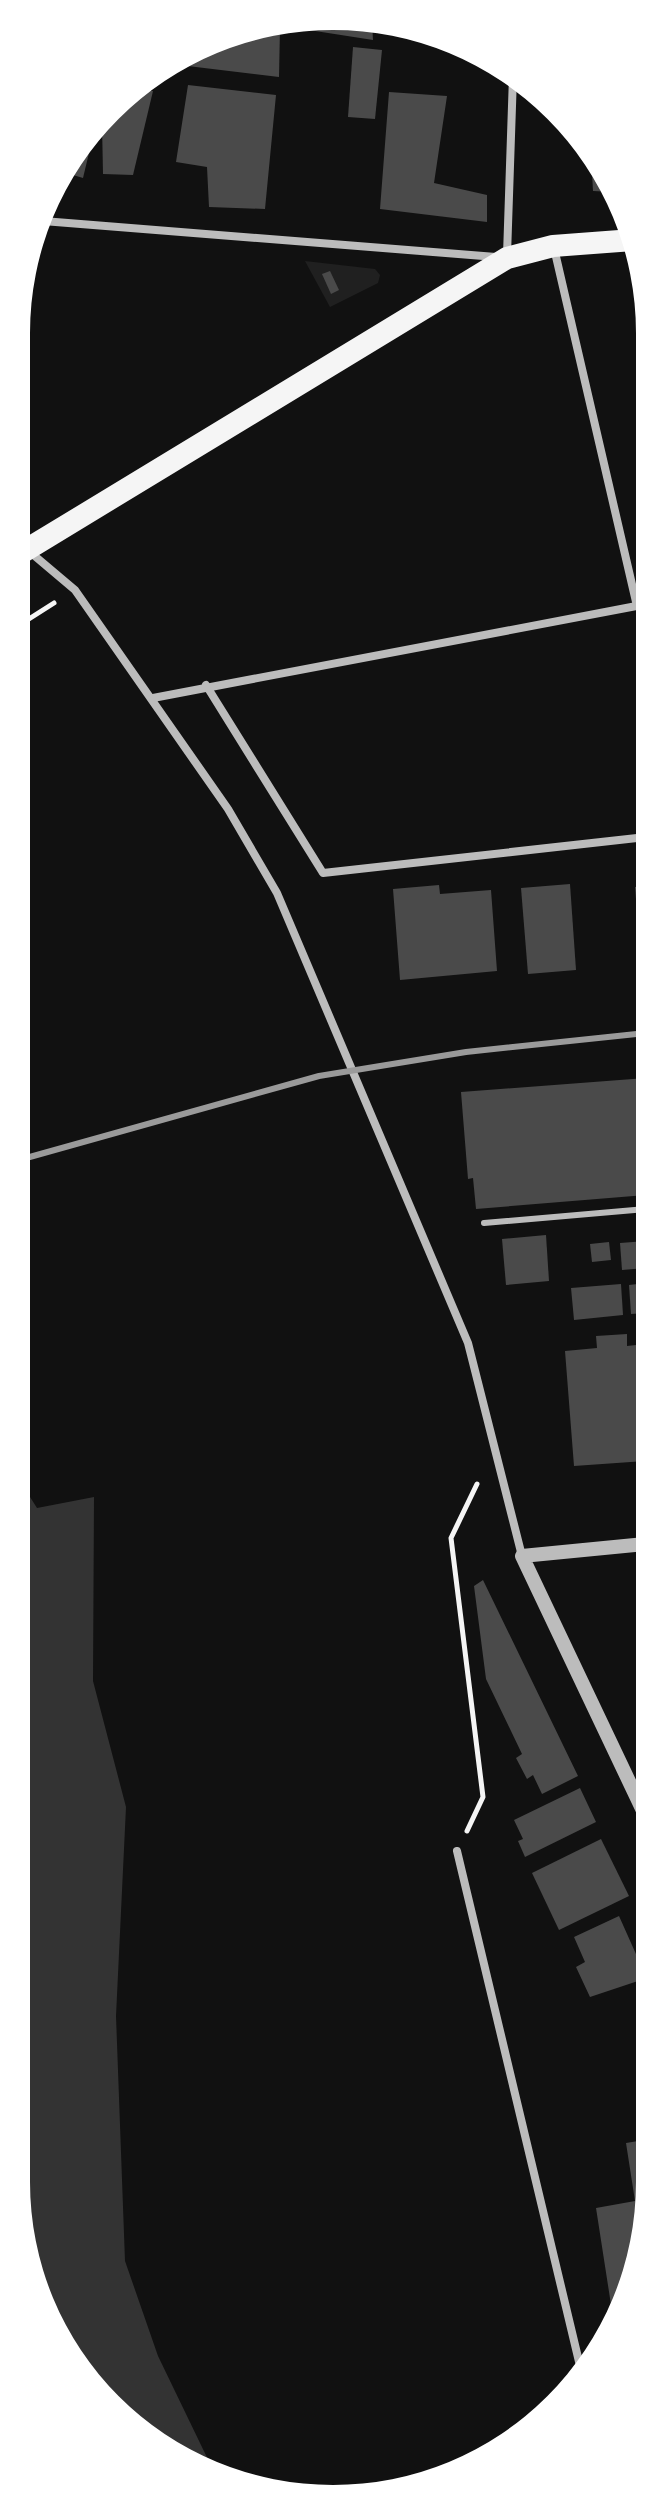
<svg xmlns="http://www.w3.org/2000/svg" width="666" height="2515" font-family="Montserrat,sans-serif">
  <style>
    .green { fill: #202020 }
    .water { fill: #333 }
    .building { fill: #4a4a4a }
    .lines { fill: none; stroke-linecap: round; stroke-linejoin: round }
    .path { stroke: #f5f5f5; stroke-width: 5 }
    .service { stroke: #bcbcbc; stroke-width: 6 }
    .minor { stroke: #bcbcbc; stroke-width: 8 }
    .tertiary { stroke: #bcbcbc; stroke-width: 14 }
    .trunk { stroke: #f5f5f5; stroke-width: 22 }
    .rail { stroke: #9a9a9a; stroke-width: 6 }
  </style>
  <rect width="100%" height="100%" fill="#111"/>
  <!-- green -->
  <path class="green" d="M 305,261 L 375,269 L 380,275 L 378,283 L 330,307 Z"/>
  <!-- water -->
  <path class="water" d="M 18,1478 L 37,1508 L 94,1497 L 93,1681 L 126,1807 L 116,2016 L 125,2261 L 158,2356 L 214,2472 L 193,2467 L 95,2391 L 39,2296 L 16,2182 Z"/>
  <!-- building -->
  <g class="building">
    <path d="M 297,22 L 372,22 L 373,40 L 296,28 Z"/>
    <path d="M 267,24 L 280,27 L 279,77 L 171,64 Z"/>
    <path d="M 353,47 L 382,50 L 375,119 L 348,117 Z"/>
    <path d="M 188,85 L 276,95 L 265,209 L 209,207 L 207,167 L 176,162 Z"/>
    <path d="M 137,90 L 153,91 L 133,175 L 103,174 L 102,124 Z"/>
    <path d="M 389,92 L 447,96 L 434,183 L 487,195 L 487,222 L 380,209 Z"/>
    <path d="M 94,132 L 83,178 L 63,172 L 69,157 Z"/>
    <path d="M 591,156 L 613,192 L 593,191 Z"/>
    <path d="M 330,271 L 339,290 L 331,294 L 322,274 Z"/>
    <path d="M 570,884 L 576,970 L 528,974 L 521,888 Z"/>
    <path d="M 439,885 L 440,894 L 491,890 L 497,971 L 400,980 L 393,889 Z"/>
    <path d="M 635,887 L 646,887 L 646,971 L 642,972 Z"/>
    <path d="M 646,1078 L 646,1195 L 476,1209 L 473,1178 L 468,1179 L 461,1092 Z"/>
    <path d="M 546,1235 L 549,1281 L 506,1285 L 502,1239 Z"/>
    <path d="M 646,1241 L 646,1268 L 622,1270 L 620,1243 Z"/>
    <path d="M 609,1242 L 611,1260 L 592,1262 L 590,1244 Z"/>
    <path d="M 646,1283 L 646,1313 L 631,1314 L 629,1285 Z"/>
    <path d="M 621,1284 L 623,1315 L 574,1320 L 571,1288 Z"/>
    <path d="M 627,1334 L 627,1346 L 645,1344 L 645,1461 L 574,1466 L 565,1351 L 597,1348 L 596,1336 Z"/>
    <path d="M 483,1580 L 578,1776 L 542,1794 L 533,1775 L 527,1779 L 516,1758 L 522,1754 L 486,1679 L 474,1586 Z"/>
    <path d="M 580,1788 L 596,1822 L 525,1857 L 518,1841 L 523,1839 L 514,1820 Z"/>
    <path d="M 601,1839 L 629,1896 L 559,1930 L 532,1873 Z"/>
    <path d="M 619,1916 L 644,1972 L 644,1979 L 590,1997 L 576,1967 L 585,1962 L 574,1937 Z"/>
    <path d="M 644,2140 L 644,2243 L 614,2324 L 596,2208 L 635,2201 L 626,2143 Z"/>
  </g>
  <g class="lines">
    <!-- path -->
    <g class="path">
      <path d="M 21,624 L 54,603"/>
      <path d="M 467,1831 L 483,1797 L 451,1538 L 477,1484"/>
    </g>
    <!-- service -->
    <path class="service" d="M 484,1223 L 646,1209"/>
    <!-- minor -->
    <g class="minor">
      <path d="M 43,221 L 496,257"/>
      <path d="M 554,248 L 637,606"/>
      <path d="M 507,255 L 513,76"/>
      <path d="M 30,552 L 75,590 L 228,809 L 277,893 L 468,1343 L 522,1556"/>
      <path d="M 206,685 L 323,873 L 646,837"/>
      <path d="M 153,698 L 647,604"/>
      <path d="M 457,1851 L 581,2370"/>
    </g>
    <!-- tertiary -->
    <path class="tertiary" d="M 645,1815 L 522,1556 L 645,1544"/>
    <!-- trunk -->
    <path class="trunk" d="M 21,553 L 507,258 L 553,246 L 633,240"/>
    <!-- rail -->
    <path class="rail" d="M 19,1160 L 319,1076 L 466,1052 L 646,1033"/>
  </g>
  <!-- crop -->
  <path d="M0 0H666V2515H0ZM333 30H333A303 303 0 0 1 636 333V2182A303 303 0 0 1 333 2485H333A303 303 0 0 1 30 2182V333A303 303 0 0 1 333 30Z" fill="#fff" fill-rule="evenodd"/>
</svg>
